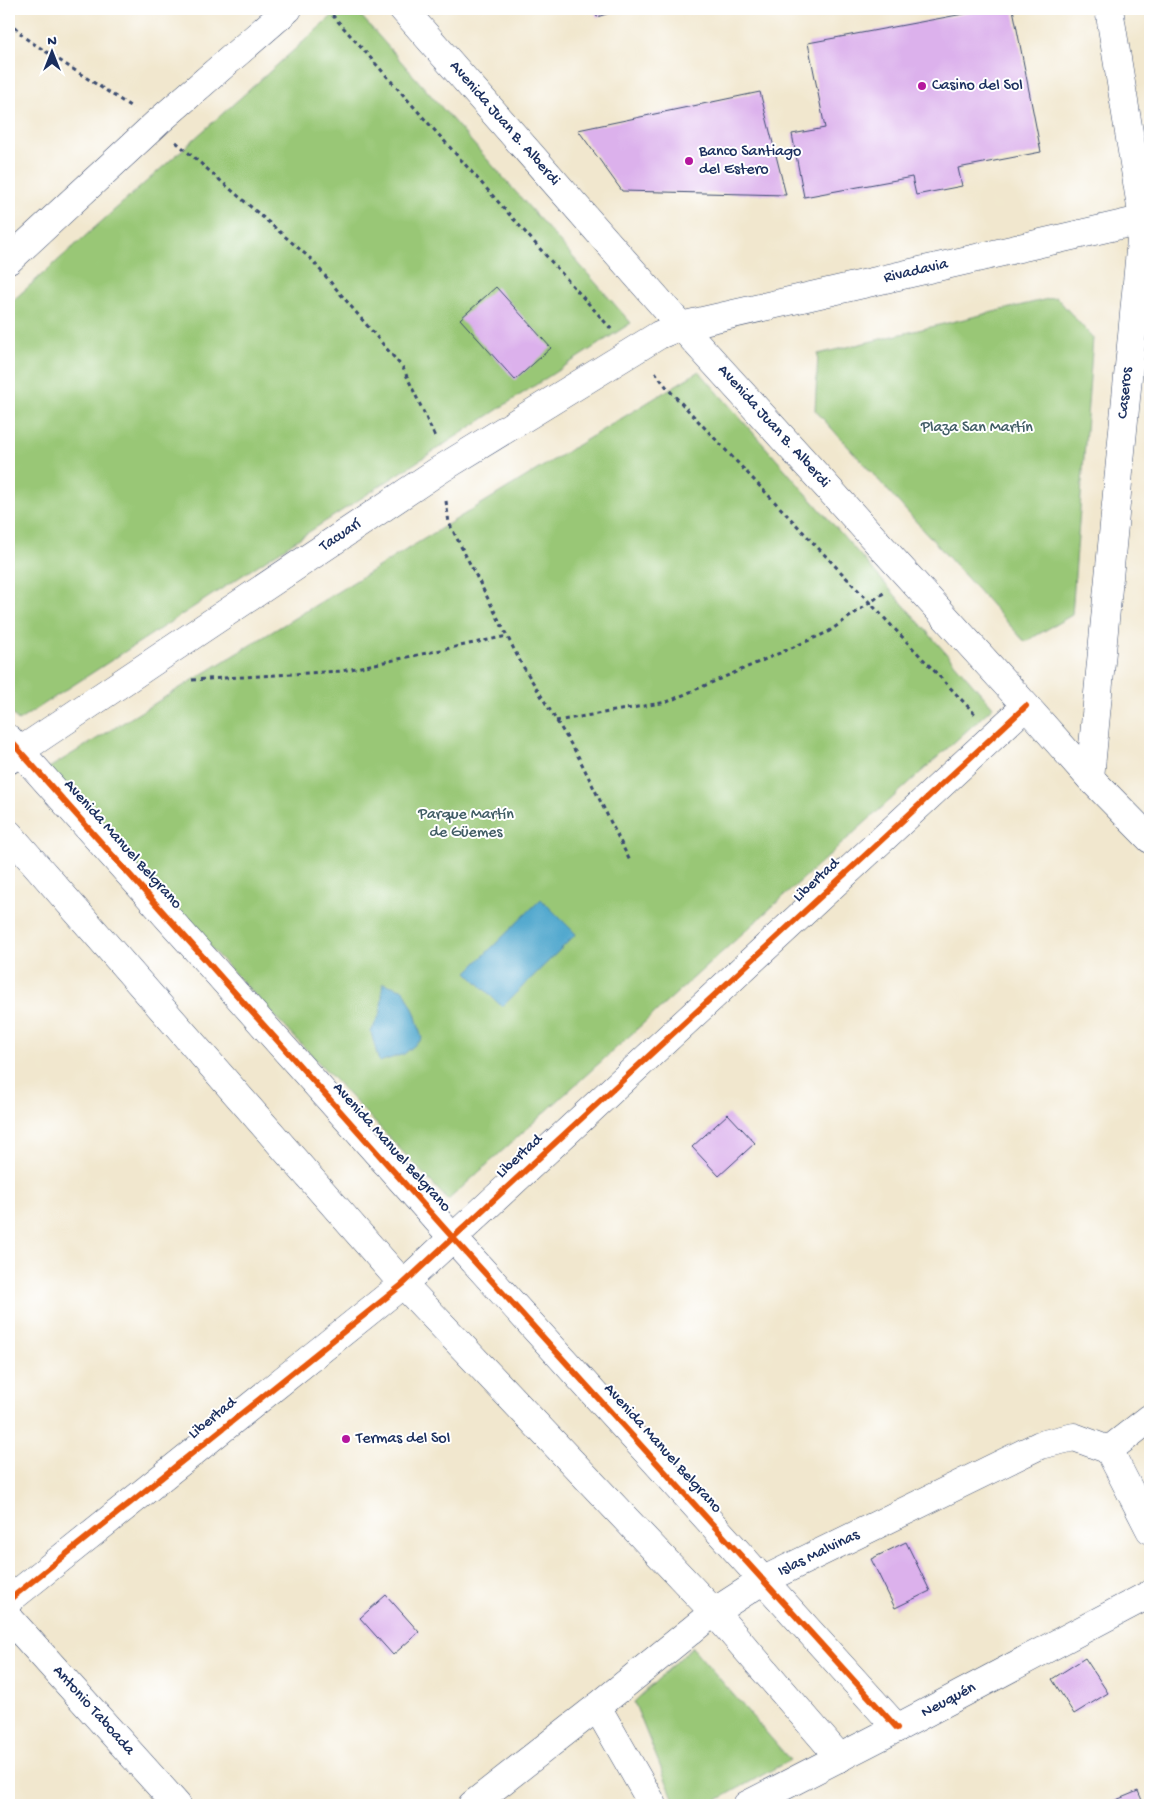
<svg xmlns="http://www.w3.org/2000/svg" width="1159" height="1814" font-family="'Gochi Hand',sans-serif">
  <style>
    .green { fill: #99c776; stroke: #5a7b6a }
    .water { fill: #51a8ce; stroke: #366c96 }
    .building { fill: #dcb1ec }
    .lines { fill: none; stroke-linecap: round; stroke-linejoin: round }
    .street-casing { stroke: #3b4b6f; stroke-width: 29 }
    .highway-casing { stroke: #3b4b6f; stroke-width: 29 }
    .path { stroke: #3b4b6f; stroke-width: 3; stroke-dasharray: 4 4; stroke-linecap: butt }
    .street { stroke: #fff; stroke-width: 28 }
    .highway { stroke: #fff; stroke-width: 28 }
    .cycleway-casing { stroke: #fff; stroke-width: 9 }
    .cycleway { stroke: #e8590c; stroke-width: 6 }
    .poi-dot { fill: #b5179e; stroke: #fff; stroke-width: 2 }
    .labels { text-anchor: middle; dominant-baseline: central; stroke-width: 4; stroke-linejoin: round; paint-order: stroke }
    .poi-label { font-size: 16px; fill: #1b2f5e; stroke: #fff; text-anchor: start }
    .street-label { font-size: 16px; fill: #1b2f5e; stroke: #fff }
    .park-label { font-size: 16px; fill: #415d65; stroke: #fff }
  </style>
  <rect width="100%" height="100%" fill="#fff"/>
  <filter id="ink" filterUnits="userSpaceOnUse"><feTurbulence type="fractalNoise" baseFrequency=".02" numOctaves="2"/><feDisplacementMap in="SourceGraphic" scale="10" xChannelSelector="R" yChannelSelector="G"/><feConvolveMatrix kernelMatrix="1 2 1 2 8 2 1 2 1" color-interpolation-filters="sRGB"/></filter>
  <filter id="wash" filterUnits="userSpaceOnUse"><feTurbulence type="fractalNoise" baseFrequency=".0096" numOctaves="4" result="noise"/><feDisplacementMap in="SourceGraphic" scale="20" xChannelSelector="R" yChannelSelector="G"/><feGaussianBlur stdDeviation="1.12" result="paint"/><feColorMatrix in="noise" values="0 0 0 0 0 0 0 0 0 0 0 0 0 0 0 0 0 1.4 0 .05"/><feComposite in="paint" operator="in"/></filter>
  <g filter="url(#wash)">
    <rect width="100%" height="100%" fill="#f1e7ce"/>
    <!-- green -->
    <g class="green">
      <path d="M 340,9 L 355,9 L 631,323 L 18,721 L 9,710 L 9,304 Z"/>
      <path d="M 1056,297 L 1093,338 L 1072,615 L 1025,642 L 815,410 L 818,354 Z"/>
      <path d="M 699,371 L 993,707 L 448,1200 L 44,771 Z"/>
      <path d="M 692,1647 L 790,1760 L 708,1805 L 676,1805 L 634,1702 Z"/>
    </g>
    <!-- water -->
    <g class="water">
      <path d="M 541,899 L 576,934 L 502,1007 L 467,972 Z"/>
      <path d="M 383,983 L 404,990 L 415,1013 L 422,1039 L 404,1054 L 379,1062 L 371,1032 L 381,1012 Z"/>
    </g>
    <g id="blocks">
      <!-- building -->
      <g class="building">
        <path d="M 594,9 L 622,9 L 597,17 Z"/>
        <path d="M 990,9 L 1013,9 L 1041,152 L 958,168 L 962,186 L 916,195 L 912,177 L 804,197 L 792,134 L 825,128 L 808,43 Z"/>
        <path d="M 760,92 L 786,195 L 622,191 L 578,130 Z"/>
        <path d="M 496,287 L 551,348 L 515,380 L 460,319 Z"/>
        <path d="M 728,1114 L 755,1143 L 719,1176 L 692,1147 Z"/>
        <path d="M 906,1542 L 930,1591 L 895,1608 L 871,1559 Z"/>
        <path d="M 386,1595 L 419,1632 L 393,1655 L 360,1618 Z"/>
        <path d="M 1085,1658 L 1108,1693 L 1074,1714 L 1052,1679 Z"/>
        <path d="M 1138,1791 L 1144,1805 L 1104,1805 Z"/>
      </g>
    </g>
  </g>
  <g filter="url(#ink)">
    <use href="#blocks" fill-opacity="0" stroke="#3b4b6f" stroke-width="1"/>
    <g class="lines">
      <defs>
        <g id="street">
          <path d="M 9,260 L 158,122 L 288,9"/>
          <path d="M 9,739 L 453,1238 L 897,1728"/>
          <path d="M 9,760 L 20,751 L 441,469 L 659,335 L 681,326 L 1150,218"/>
          <path d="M 1090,778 L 1143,219 L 1109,9"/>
          <path d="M 9,834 L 403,1284 L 714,1612 L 840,1758"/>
          <path d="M 1109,1450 L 1150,1530"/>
          <path d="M 9,1600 L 403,1284 L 1026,706"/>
          <path d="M 9,1618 L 177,1805"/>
          <path d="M 597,1707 L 653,1805"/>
          <path d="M 472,1805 L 597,1707 L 714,1612 L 762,1581 L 1040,1445 L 1074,1437 L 1109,1450 L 1150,1418"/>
          <path d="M 747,1805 L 897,1728 L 1150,1594"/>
        </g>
        <path id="highway" d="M 403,9 L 681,326 L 1026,706 L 1090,778 L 1150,839"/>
      </defs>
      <!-- street casing -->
      <use href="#street" class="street-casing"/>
      <!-- highway casing -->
      <use href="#highway" class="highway-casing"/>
      <!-- path -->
      <g class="path">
        <path d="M 327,9 L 612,330"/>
        <path d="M 9,21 L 25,38 L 133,108"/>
        <path d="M 176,142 L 311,259 L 403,368 L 436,439"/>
        <path d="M 655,372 L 668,389 L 975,714"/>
        <path d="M 446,501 L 449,523 L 521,663 L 577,754 L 630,861"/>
        <path d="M 192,680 L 342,671 L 507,636"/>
        <path d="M 556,721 L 667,702 L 828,632 L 885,592"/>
      </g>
      <!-- street -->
      <use href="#street" class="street"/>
      <!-- highway -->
      <use href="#highway" class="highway"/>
      <defs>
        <g id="cycleway">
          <path d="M 9,739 L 453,1238 L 897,1728"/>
          <path d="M 9,1600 L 403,1284 L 1026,706"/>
        </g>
      </defs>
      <!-- cycleway casing -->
      <use href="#cycleway" class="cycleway-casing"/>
      <!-- cycleway -->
      <use href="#cycleway" class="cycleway"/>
    </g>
  </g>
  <!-- markers -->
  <g class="poi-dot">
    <circle cx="922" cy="86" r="5"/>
    <circle cx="689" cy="161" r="5"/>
    <circle cx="346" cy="1439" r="5"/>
  </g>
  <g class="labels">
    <!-- poi labels -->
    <g class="poi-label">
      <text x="932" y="86">Casino del Sol</text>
      <text x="699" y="152">Banco Santiago<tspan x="699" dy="18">del Estero</tspan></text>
      <text x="356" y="1439">Termas del Sol</text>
    </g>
    <!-- street labels -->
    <g class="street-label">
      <text transform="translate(504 124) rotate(49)">Avenida Juan B. Alberdi</text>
      <text transform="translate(916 272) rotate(-13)">Rivadavia</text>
      <text transform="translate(1126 393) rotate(-85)">Caseros</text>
      <text transform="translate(773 427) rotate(48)">Avenida Juan B. Alberdi</text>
      <text transform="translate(341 536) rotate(-34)">Tacuarí</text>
      <text transform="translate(122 845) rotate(48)">Avenida Manuel Belgrano</text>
      <text transform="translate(817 881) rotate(-43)">Libertad</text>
      <text transform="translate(391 1148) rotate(48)">Avenida Manuel Belgrano</text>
      <text transform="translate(520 1157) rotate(-43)">Libertad</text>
      <text transform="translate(213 1419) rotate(-39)">Libertad</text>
      <text transform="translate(662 1449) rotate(48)">Avenida Manuel Belgrano</text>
      <text transform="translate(819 1554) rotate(-26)">Islas Malvinas</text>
      <text transform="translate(949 1701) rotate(-28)">Neuquén</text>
      <text transform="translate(93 1711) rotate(48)">Antonio Taboada</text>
    </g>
    <!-- park labels -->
    <g class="park-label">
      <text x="977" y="428">Plaza San Martín</text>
      <text x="466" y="815">Parque Martín<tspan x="466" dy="18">de Güemes</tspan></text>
    </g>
  </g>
  <!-- margin -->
  <rect width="1159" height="1814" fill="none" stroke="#fff" stroke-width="30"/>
  <!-- north arrow -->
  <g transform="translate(52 52)" stroke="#ffffff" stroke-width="4" paint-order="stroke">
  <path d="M0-4L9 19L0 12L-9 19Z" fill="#1b2f5e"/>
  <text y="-8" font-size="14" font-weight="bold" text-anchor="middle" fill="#1b2f5e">N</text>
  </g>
</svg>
